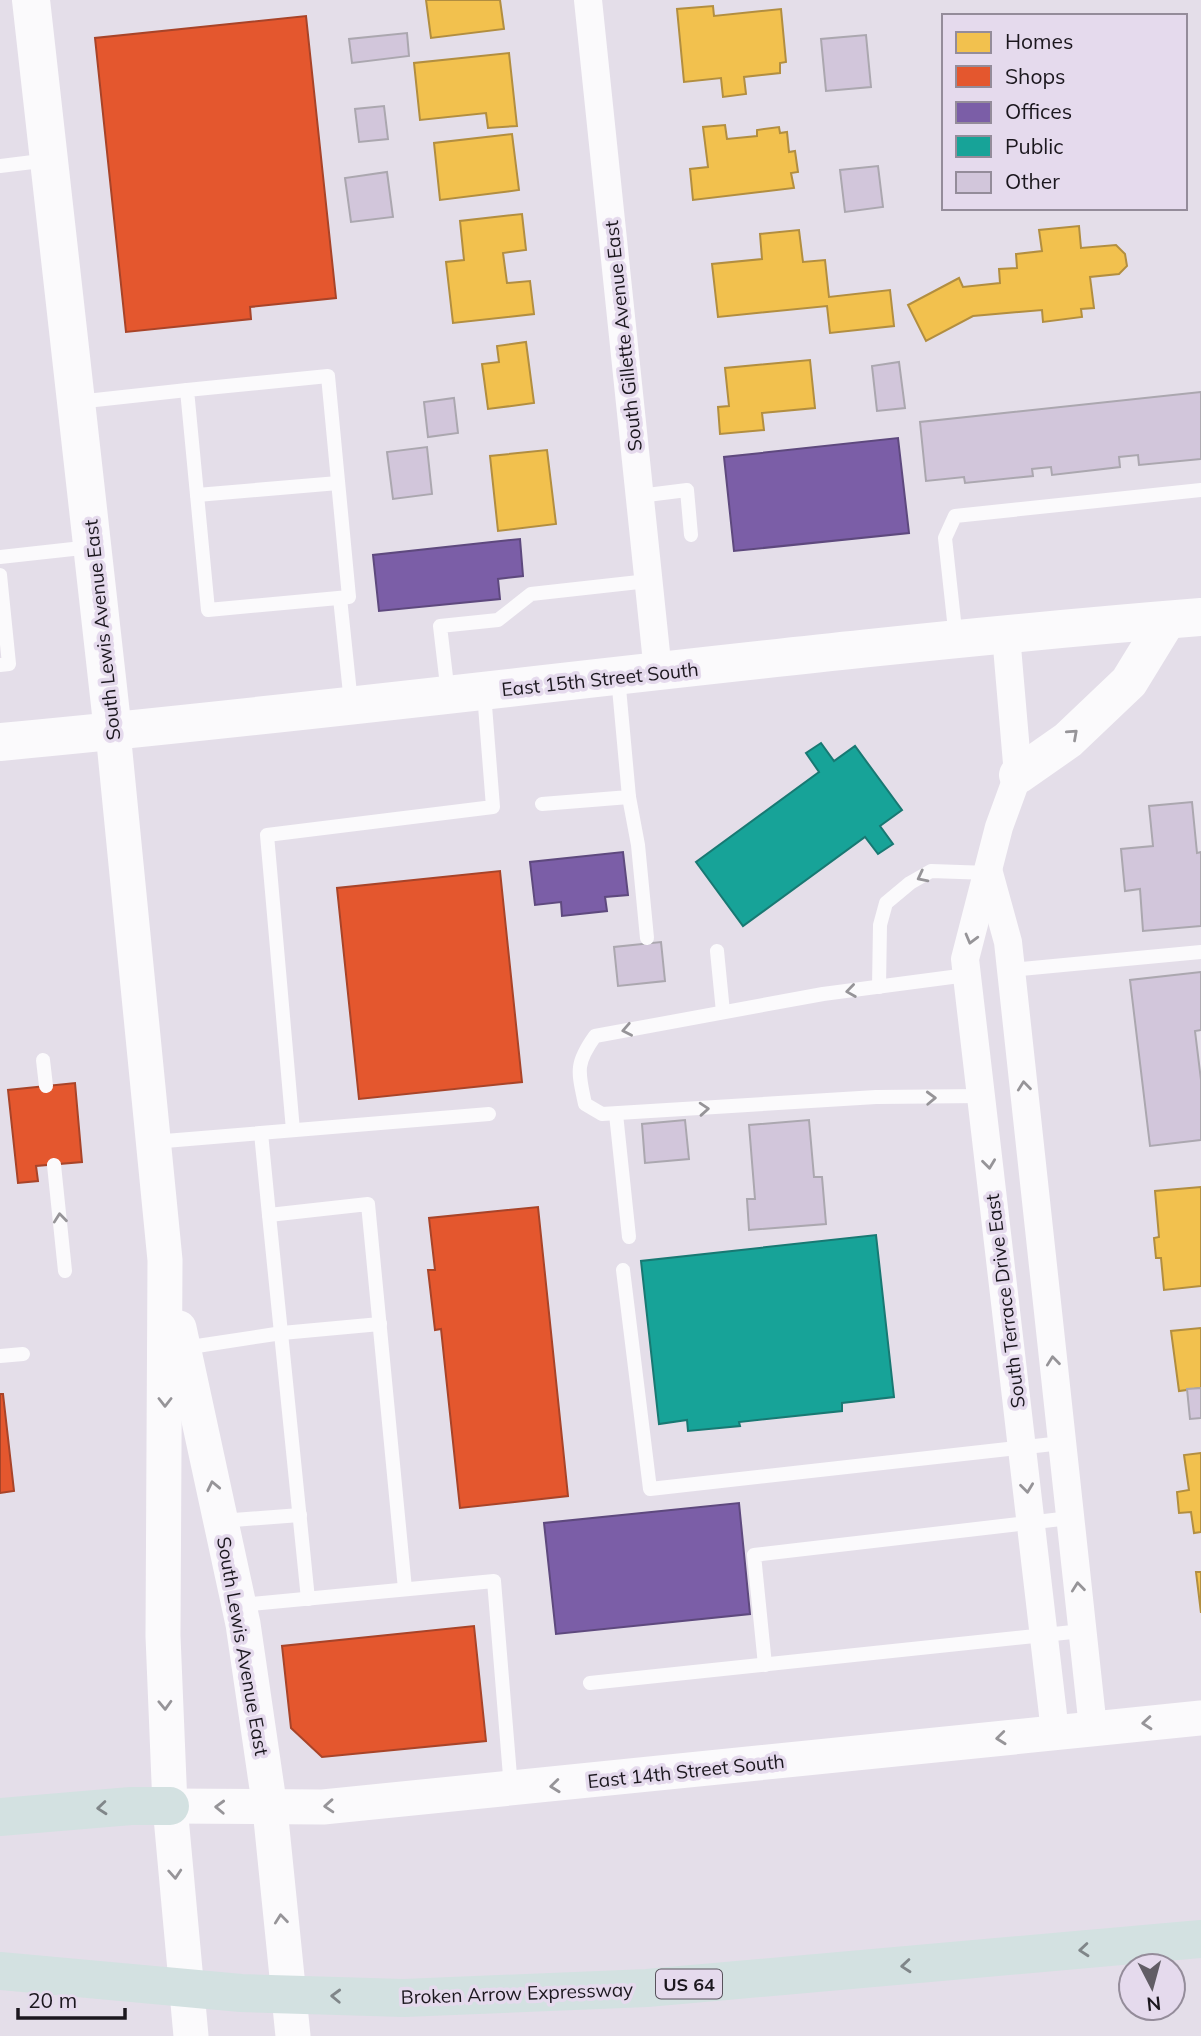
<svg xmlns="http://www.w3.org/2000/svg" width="1201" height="2036" font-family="Mulish,sans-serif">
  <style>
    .homes { fill: #f2c14e; stroke: #b28e40; stroke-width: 2 }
    .shops { fill: #e4572e; stroke: #a84429; stroke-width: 2 }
    .offices { fill: #7b5ea7; stroke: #5e497e; stroke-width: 2 }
    .public { fill: #17a398; stroke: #187973; stroke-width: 2 }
    .building { fill: #d2c6db; stroke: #aba7af; stroke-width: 2 }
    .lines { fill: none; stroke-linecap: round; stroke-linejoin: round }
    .service { stroke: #fbfafc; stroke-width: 14 }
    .minor { stroke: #fbfafc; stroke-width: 28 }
    .tertiary { stroke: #fbfafc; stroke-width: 35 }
    .secondary { stroke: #fbfafc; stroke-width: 38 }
    .motorway { stroke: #d3e1e1; stroke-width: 38 }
    .oneway { stroke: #969498 }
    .oneway2 { stroke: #808689 }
    .labels { text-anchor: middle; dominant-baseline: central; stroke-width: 7; stroke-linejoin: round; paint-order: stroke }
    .shield { fill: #e5daed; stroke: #58525c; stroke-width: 2 }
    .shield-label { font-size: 18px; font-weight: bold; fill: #1b171e }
    .street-label { font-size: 19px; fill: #1b171e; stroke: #e5daed }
  </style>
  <rect width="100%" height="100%" fill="#e4dee9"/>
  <!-- homes -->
  <g class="homes">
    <path d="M 426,0 L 500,0 L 504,29 L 431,38 Z"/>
    <path d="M 713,6 L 714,16 L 781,9 L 786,62 L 780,63 L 780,73 L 744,77 L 746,94 L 723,97 L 721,78 L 684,82 L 677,9 Z"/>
    <path d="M 509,53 L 517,126 L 488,128 L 486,113 L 420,120 L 414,63 Z"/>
    <path d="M 725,125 L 727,139 L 757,136 L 757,130 L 779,127 L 780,133 L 787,132 L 789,152 L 795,151 L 798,172 L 791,173 L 794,188 L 693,200 L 690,169 L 708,167 L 703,127 Z"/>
    <path d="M 512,134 L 519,190 L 440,200 L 434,143 Z"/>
    <path d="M 522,214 L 526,250 L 503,253 L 507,283 L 530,281 L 534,314 L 453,323 L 446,262 L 464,260 L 460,221 Z"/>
    <path d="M 1079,226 L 1081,248 L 1116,245 L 1125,254 L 1127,266 L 1119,274 L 1090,277 L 1094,308 L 1081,309 L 1082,317 L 1043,322 L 1042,310 L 973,316 L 926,341 L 908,305 L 959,278 L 963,287 L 1000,283 L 999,269 L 1017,268 L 1016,254 L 1042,251 L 1039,230 Z"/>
    <path d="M 799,230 L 803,262 L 825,260 L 829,297 L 890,290 L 894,326 L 830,333 L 827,306 L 718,317 L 712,264 L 762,259 L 760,234 Z"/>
    <path d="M 526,342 L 534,403 L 488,409 L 482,364 L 499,362 L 497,346 Z"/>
    <path d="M 810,360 L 815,408 L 762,413 L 764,430 L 720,434 L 718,407 L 729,406 L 725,368 Z"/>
    <path d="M 547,450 L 556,524 L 498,531 L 490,456 Z"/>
    <path d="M 1201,1187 L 1201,1286 L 1164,1290 L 1161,1258 L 1156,1258 L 1154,1238 L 1159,1237 L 1155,1191 Z"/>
    <path d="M 1201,1328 L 1201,1388 L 1179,1391 L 1171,1331 Z"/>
    <path d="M 1201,1453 L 1201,1532 L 1194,1533 L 1191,1512 L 1179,1513 L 1177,1492 L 1189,1490 L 1184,1455 Z"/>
    <path d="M 1196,1572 L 1201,1572 L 1201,1613 Z"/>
  </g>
  <!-- shops -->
  <g class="shops">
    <path d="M 306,16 L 336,298 L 250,307 L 251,319 L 126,332 L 95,38 Z"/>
    <path d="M 500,871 L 522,1082 L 359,1099 L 337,888 Z"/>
    <path d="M 75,1083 L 82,1162 L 36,1166 L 38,1181 L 18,1183 L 8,1090 Z"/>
    <path d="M 538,1207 L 568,1496 L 460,1508 L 441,1329 L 435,1330 L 428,1270 L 435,1270 L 429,1218 Z"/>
    <path d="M 0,1394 L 3,1394 L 14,1491 L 0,1493 Z"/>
    <path d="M 474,1626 L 486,1741 L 322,1757 L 291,1728 L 282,1646 Z"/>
  </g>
  <!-- offices -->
  <g class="offices">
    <path d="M 898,438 L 909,533 L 734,551 L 724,457 Z"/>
    <path d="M 520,539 L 523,576 L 498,579 L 500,599 L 379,611 L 373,555 Z"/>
    <path d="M 623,852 L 628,895 L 605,897 L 607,911 L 562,916 L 561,902 L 535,905 L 530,862 Z"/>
    <path d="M 739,1503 L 750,1614 L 556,1634 L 544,1523 Z"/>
  </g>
  <!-- public -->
  <g class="public">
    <path d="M 821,743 L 834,761 L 855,746 L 902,810 L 880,826 L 893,844 L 878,854 L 865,837 L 743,926 L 696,862 L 819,772 L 806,753 Z"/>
    <path d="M 876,1235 L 894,1397 L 842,1403 L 842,1411 L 739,1422 L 740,1426 L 688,1431 L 687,1420 L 659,1424 L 641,1261 Z"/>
  </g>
  <!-- building -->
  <g class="building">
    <path d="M 407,33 L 409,56 L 352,63 L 349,39 Z"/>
    <path d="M 866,35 L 871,87 L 826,91 L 821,39 Z"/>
    <path d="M 384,106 L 388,139 L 359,142 L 355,109 Z"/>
    <path d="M 878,166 L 883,207 L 845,212 L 840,170 Z"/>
    <path d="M 387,172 L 393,217 L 351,222 L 345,178 Z"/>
    <path d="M 899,362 L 905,408 L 877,411 L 872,366 Z"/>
    <path d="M 1201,392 L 1201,459 L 1139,465 L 1138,455 L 1119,457 L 1120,467 L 1052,475 L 1051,467 L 1032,469 L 1033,476 L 965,483 L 964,477 L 926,481 L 920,422 Z"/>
    <path d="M 454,398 L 458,433 L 428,437 L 424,402 Z"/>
    <path d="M 427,447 L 432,494 L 393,499 L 387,452 Z"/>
    <path d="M 1192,802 L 1197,853 L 1201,852 L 1201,926 L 1143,931 L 1140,889 L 1125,891 L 1121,849 L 1153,846 L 1149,806 Z"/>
    <path d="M 661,942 L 665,981 L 618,986 L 614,947 Z"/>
    <path d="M 1201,972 L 1201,1030 L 1195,1031 L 1201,1080 L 1201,1140 L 1150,1146 L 1130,980 Z"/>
    <path d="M 685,1120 L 689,1159 L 645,1163 L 642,1124 Z"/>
    <path d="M 809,1120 L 814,1177 L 822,1177 L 826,1224 L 749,1230 L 747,1199 L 755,1199 L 749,1125 Z"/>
    <path d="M 1201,1388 L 1201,1418 L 1190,1419 L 1187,1389 Z"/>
  </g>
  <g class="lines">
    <!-- service -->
    <g class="service">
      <path d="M 0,166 L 49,160"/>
      <path d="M 328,376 L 349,597 L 208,610 L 187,390 Z"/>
      <path d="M 77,402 L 187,390"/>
      <path d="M 197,495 L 338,483"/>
      <path d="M 639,496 L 687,490 L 691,535"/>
      <path d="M 0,557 L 91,547"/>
      <path d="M 0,575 L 9,664 L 0,665"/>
      <path d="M 340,598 L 351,703"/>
      <path d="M 956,639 L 945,538 L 955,516 L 1201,490"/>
      <path d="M 448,694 L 440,626 L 498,620 L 531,594 L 648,581"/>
      <path d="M 629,797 L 638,845 L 647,938"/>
      <path d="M 542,804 L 629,797 L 618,677"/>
      <path d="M 717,951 L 723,1012"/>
      <path d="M 1011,970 L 1201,952"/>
      <path d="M 967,975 L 823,994 L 595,1036 C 575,1064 578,1071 585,1104 L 602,1114 L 876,1097 L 981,1096"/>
      <path d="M 879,987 L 880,925 L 886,903 L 910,883 L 931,871 L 989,873"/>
      <path d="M 43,1060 L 46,1086"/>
      <path d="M 616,1114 L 629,1237"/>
      <path d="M 293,1130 L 267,835 L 493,807 L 484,693"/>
      <path d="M 261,1133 L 269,1215"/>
      <path d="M 153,1142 L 489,1114"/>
      <path d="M 54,1165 L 65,1271"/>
      <path d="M 623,1270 L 650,1489 L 1062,1443"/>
      <path d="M 184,1348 L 282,1333 L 380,1324"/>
      <path d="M 0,1356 L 23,1354"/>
      <path d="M 221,1521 L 300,1515"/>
      <path d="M 308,1599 L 269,1215 L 368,1204 L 405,1589"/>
      <path d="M 240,1605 L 494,1581 L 511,1788"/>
      <path d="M 765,1665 L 754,1555 L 1070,1518"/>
      <path d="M 590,1683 L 1082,1631"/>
    </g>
    <!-- minor -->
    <g class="minor">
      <path d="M 588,0 L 658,672"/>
      <path d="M 1006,635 L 1018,775 L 999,827 L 965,959 L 1055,1732"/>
      <path d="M 989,873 L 1008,942 L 1093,1728"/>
    </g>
    <!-- tertiary -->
    <g class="tertiary">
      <path d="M 113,732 L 165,1260 L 163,1636 L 170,1806 L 191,2036"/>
      <path d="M 179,1328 L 243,1624 L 270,1809 L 293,2036"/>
      <path d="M 170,1806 L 323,1807 L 1201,1718"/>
    </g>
    <!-- secondary -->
    <g class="secondary">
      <path d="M 31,0 L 113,732"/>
      <path d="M 0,742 C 401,705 800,649 1201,617"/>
      <path d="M 1018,775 L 1068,740 L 1129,682 L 1167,620"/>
    </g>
    <!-- motorway -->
    <g class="motorway">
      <path d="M 0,1817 L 131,1806 L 170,1806"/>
      <path d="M 0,1971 L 241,1993 L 404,1998 L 647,1988 L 1201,1939"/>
    </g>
  </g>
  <!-- one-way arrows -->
  <defs><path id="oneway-chevron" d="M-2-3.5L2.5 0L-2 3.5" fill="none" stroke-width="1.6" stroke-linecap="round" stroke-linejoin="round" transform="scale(1.75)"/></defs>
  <g class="oneway">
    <use href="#oneway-chevron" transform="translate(1073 734) rotate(-42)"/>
    <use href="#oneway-chevron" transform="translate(922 877) rotate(153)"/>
    <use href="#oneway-chevron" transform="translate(971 939) rotate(105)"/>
    <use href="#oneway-chevron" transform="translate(851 991) rotate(172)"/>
    <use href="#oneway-chevron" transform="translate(627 1030) rotate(169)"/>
    <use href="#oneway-chevron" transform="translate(1024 1086) rotate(-96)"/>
    <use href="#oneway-chevron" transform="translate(931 1098) rotate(-2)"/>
    <use href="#oneway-chevron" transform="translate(704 1109) rotate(-4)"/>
    <use href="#oneway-chevron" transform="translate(989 1164) rotate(83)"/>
    <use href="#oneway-chevron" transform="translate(60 1218) rotate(-96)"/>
    <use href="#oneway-chevron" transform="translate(1053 1361) rotate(-96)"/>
    <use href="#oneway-chevron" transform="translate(165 1402) rotate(90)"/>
    <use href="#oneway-chevron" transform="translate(213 1486) rotate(-102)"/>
    <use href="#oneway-chevron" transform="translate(1027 1488) rotate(83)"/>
    <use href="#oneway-chevron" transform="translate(1078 1587) rotate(-96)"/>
    <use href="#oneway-chevron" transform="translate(165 1705) rotate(88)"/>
    <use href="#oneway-chevron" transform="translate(1147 1723) rotate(175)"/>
    <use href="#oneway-chevron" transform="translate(1001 1738) rotate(174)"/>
    <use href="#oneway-chevron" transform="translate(555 1786) rotate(174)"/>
    <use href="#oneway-chevron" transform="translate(329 1806) rotate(176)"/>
    <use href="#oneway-chevron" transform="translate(220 1807) rotate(-178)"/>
    <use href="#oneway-chevron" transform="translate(175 1874) rotate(86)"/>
    <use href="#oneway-chevron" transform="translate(281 1919) rotate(-96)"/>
  </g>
  <g class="oneway2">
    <use href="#oneway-chevron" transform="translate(102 1808) rotate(175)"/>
    <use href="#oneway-chevron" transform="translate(1084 1950) rotate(175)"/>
    <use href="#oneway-chevron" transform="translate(906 1966) rotate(175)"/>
    <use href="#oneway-chevron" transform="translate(336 1996) rotate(-178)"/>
  </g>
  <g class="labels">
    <!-- shield labels -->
    <rect class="shield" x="656" y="1969.5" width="66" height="29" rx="5"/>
    <g class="shield-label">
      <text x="689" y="1984">US 64</text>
    </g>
    <!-- street labels -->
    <g class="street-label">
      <text transform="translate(623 336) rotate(-96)">South Gillette Avenue East</text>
      <text transform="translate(102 630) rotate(-96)">South Lewis Avenue East</text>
      <text transform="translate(600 679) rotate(-6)">East 15th Street South</text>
      <text transform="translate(1005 1301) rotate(-97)">South Terrace Drive East</text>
      <text transform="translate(243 1646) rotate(80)">South Lewis Avenue East</text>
      <text transform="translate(686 1771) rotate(-6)">East 14th Street South</text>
      <text transform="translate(517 1993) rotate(-2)">Broken Arrow Expressway</text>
    </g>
  </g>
  <!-- legend -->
  <rect x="942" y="14" width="245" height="196" fill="#e5daed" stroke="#948c9a" stroke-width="2"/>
  <rect x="956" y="32" width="35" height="21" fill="#f2c14e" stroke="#948c9a" stroke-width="2"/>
  <text x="1005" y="49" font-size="21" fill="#1b171e">Homes</text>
  <rect x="956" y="66" width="35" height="21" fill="#e4572e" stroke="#948c9a" stroke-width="2"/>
  <text x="1005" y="84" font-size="21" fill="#1b171e">Shops</text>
  <rect x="956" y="102" width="35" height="21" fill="#7b5ea7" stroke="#948c9a" stroke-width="2"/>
  <text x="1005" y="119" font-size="21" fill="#1b171e">Offices</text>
  <rect x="956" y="136" width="35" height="21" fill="#17a398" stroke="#948c9a" stroke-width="2"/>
  <text x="1005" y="154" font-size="21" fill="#1b171e">Public</text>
  <rect x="956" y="172" width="35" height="21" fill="#d2c6db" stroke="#948c9a" stroke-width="2"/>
  <text x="1005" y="189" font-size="21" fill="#1b171e">Other</text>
  <!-- north arrow -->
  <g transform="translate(1152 1987) rotate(174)"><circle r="33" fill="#e5daed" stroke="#948c9a" stroke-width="2"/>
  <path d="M0-5L12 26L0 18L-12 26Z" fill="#615d65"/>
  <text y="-10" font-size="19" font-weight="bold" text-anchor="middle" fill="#1b171e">N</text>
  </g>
  <!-- scale -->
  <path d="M18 2008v10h107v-10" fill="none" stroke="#1b171e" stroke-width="3.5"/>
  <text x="28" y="2008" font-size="21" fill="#1b171e" stroke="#e5daed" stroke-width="5" paint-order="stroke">20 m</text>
</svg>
